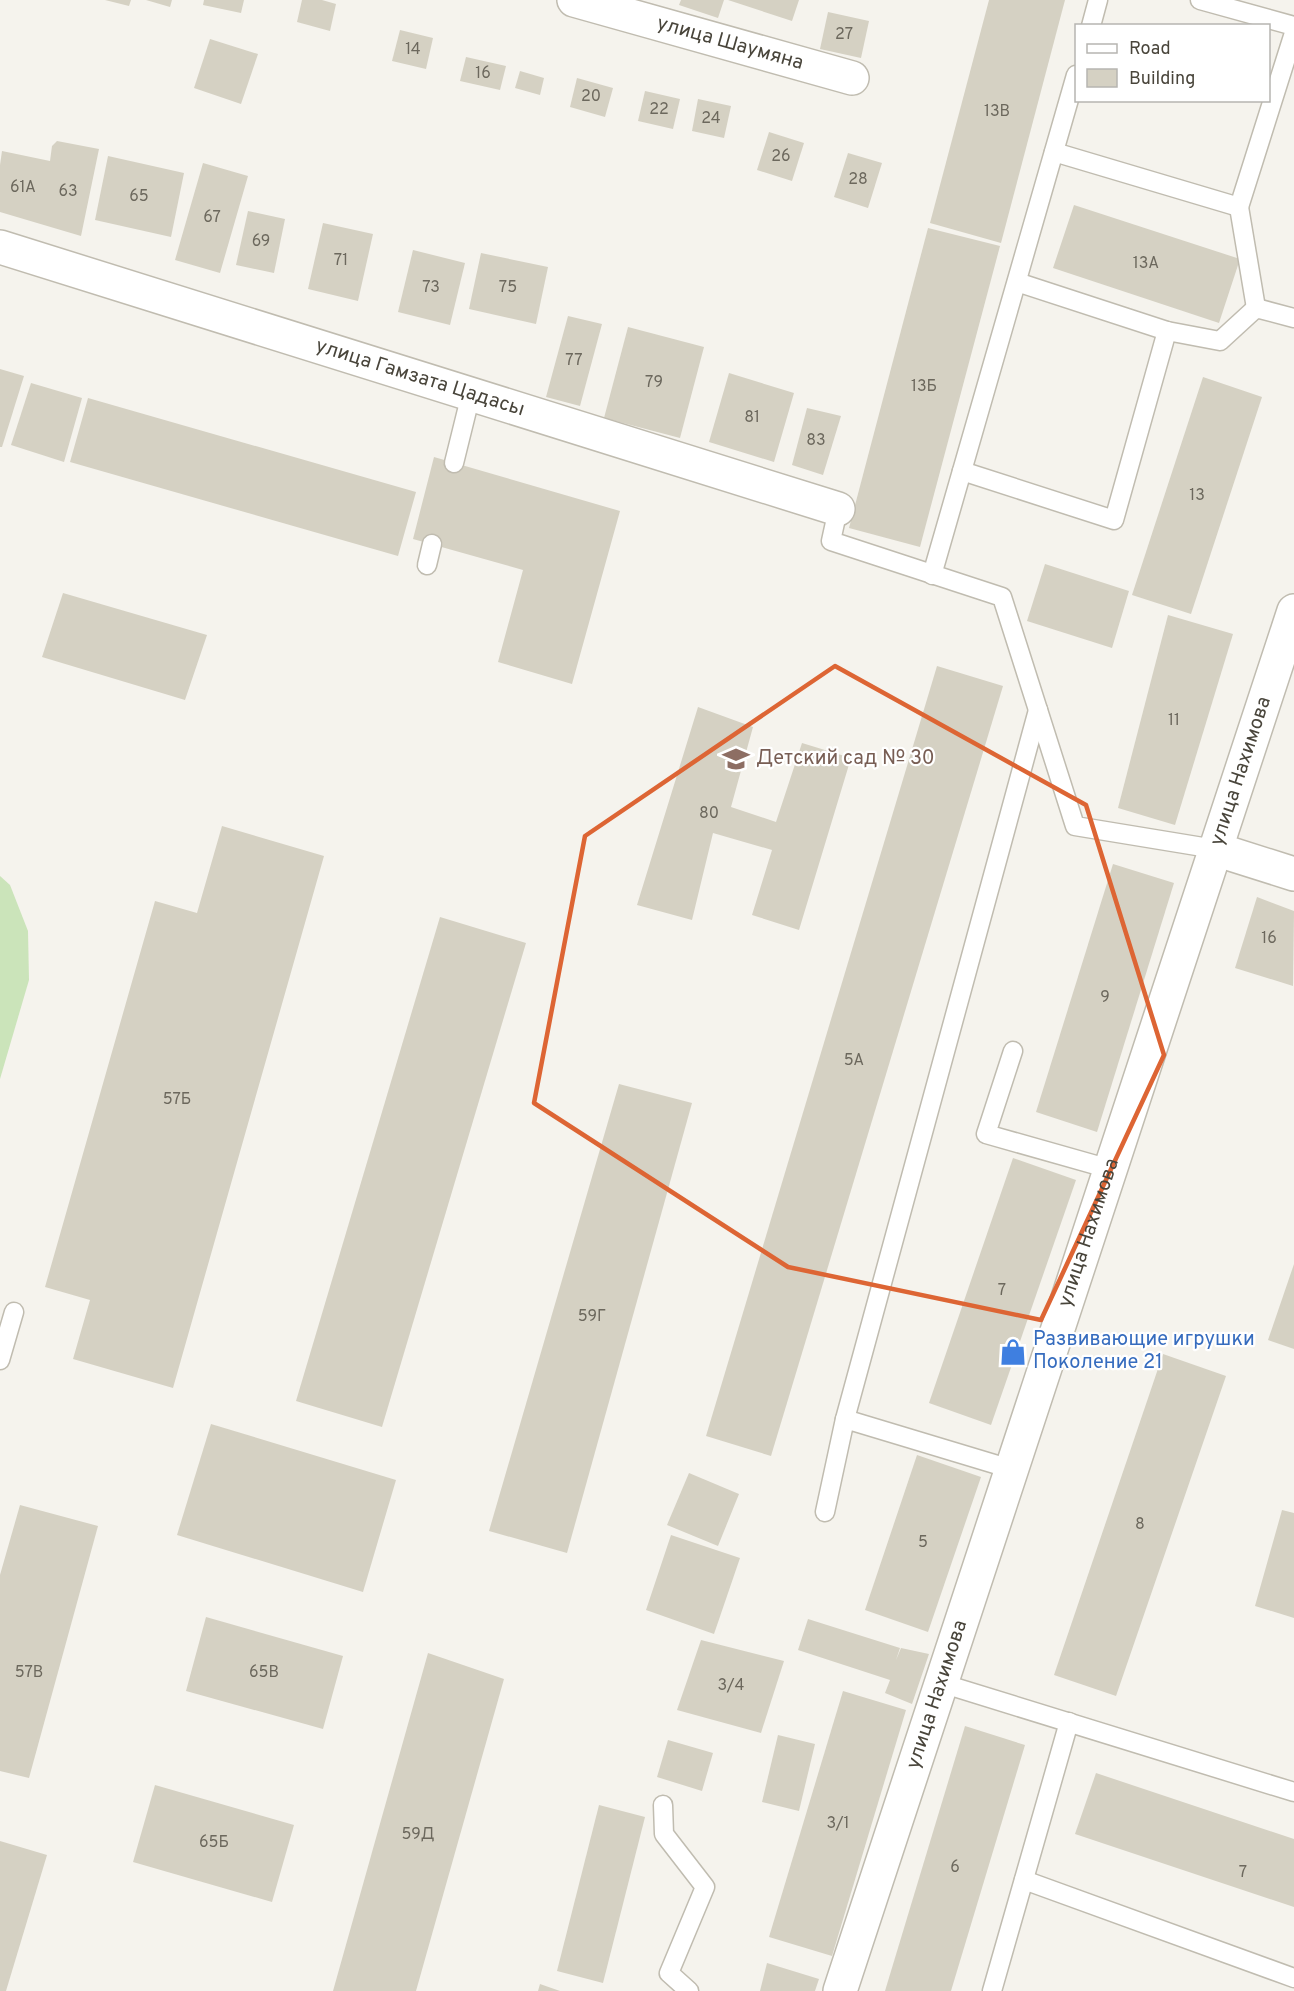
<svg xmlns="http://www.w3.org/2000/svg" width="1294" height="1991" font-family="Overpass,sans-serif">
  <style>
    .pitch { fill: #cbe4ba }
    .building { fill: #d5d1c3 }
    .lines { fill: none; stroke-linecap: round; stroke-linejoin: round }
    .service-casing { stroke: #c0bcb0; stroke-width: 21 }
    .minor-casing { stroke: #c0bcb0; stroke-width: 36 }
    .service { stroke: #fff; stroke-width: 18 }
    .minor { stroke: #fff; stroke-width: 33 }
    .marked { fill: none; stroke: #dd6534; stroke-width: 4.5; stroke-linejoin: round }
    .labels { text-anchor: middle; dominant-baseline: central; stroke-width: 4.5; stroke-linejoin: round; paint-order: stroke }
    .number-label { font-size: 16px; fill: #6c685d }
    .street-label { font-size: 20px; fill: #49453b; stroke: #fff }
    .education-label { font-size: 20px; fill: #785e54; stroke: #fff; text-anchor: start }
    .shop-label { font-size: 20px; fill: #366cbe; stroke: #fff; text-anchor: start }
  </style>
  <rect width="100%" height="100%" fill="#f5f3ed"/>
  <!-- pitch -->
  <path class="pitch" d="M 0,876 L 10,885 L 28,931 L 29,980 L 0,1079 Z"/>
  <!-- building -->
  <g class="building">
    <path d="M 105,0 L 131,0 L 129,6 Z"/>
    <path d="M 146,0 L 172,0 L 170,7 Z"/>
    <path d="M 204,0 L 244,0 L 241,13 L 203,5 Z"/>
    <path d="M 302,0 L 322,0 L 336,4 L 330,31 L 297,22 Z"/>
    <path d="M 681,0 L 724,0 L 718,18 L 679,5 Z"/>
    <path d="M 728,0 L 799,0 L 792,21 Z"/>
    <path d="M 989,0 L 1065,0 L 1001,243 L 930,223 Z"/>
    <path d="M 828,12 L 869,21 L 861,58 L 820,49 Z"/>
    <path d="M 400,30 L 433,38 L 426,69 L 392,61 Z"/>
    <path d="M 210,39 L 258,54 L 241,104 L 194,88 Z"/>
    <path d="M 466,57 L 506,66 L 500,90 L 460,81 Z"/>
    <path d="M 520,71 L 544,78 L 540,95 L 515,88 Z"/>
    <path d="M 577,78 L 613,88 L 605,117 L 570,107 Z"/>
    <path d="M 645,91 L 680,99 L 673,129 L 638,121 Z"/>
    <path d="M 698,99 L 731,106 L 724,138 L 692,131 Z"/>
    <path d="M 769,132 L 804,143 L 792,181 L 757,170 Z"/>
    <path d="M 57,141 L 99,149 L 81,236 L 0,212 L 0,165 L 2,151 L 50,161 L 52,146 Z"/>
    <path d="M 848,153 L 882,163 L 868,208 L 834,197 Z"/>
    <path d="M 108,156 L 184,173 L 171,237 L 95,220 Z"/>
    <path d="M 203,163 L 248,176 L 220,273 L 175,260 Z"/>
    <path d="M 1074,205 L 1240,259 L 1219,323 L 1053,268 Z"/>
    <path d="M 248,211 L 285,219 L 274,273 L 236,265 Z"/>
    <path d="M 323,223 L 373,234 L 358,301 L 308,289 Z"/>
    <path d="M 928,228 L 1000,246 L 920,547 L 849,528 Z"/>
    <path d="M 413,250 L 465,263 L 450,325 L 398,312 Z"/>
    <path d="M 481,253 L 548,267 L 536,324 L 469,309 Z"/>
    <path d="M 568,316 L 602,324 L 580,406 L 546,397 Z"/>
    <path d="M 628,327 L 704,347 L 680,438 L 604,418 Z"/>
    <path d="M 0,369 L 24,376 L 2,447 L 0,447 Z"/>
    <path d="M 729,373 L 794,393 L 774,462 L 709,442 Z"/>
    <path d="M 1203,377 L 1262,397 L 1191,614 L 1132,595 Z"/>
    <path d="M 31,383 L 82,398 L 64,462 L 11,445 Z"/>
    <path d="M 88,398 L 416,492 L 398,556 L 70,462 Z"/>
    <path d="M 807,408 L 841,416 L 823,475 L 792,465 Z"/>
    <path d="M 434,457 L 620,511 L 572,684 L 498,662 L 523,570 L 413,539 Z"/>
    <path d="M 1045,564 L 1129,591 L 1112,648 L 1027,621 Z"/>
    <path d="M 63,593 L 207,635 L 185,700 L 42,657 Z"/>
    <path d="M 1168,615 L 1233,634 L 1175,825 L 1118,808 Z"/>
    <path d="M 937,666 L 1003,686 L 771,1456 L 706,1436 Z"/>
    <path d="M 698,707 L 753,727 L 731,807 L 776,822 L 802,743 L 851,758 L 799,930 L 752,915 L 772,850 L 713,833 L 692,920 L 637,905 Z"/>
    <path d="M 222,826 L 324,856 L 173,1388 L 73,1359 L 90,1300 L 45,1287 L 155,901 L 197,913 Z"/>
    <path d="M 1113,864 L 1174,883 L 1097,1132 L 1036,1112 Z"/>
    <path d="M 1257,897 L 1294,911 L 1293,986 L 1235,968 Z"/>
    <path d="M 440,917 L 526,943 L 382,1427 L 296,1401 Z"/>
    <path d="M 619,1084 L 692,1103 L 567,1553 L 489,1531 Z"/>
    <path d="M 1013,1158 L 1076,1180 L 991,1425 L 929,1403 Z"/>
    <path d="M 1294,1264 L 1294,1349 L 1268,1340 Z"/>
    <path d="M 1163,1354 L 1226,1376 L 1116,1696 L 1054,1675 Z"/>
    <path d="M 211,1424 L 396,1480 L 363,1592 L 177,1535 Z"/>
    <path d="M 917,1455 L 981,1477 L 928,1632 L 865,1610 Z"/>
    <path d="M 689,1473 L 739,1494 L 718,1546 L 667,1525 Z"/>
    <path d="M 20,1505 L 98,1526 L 29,1778 L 0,1771 L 0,1575 Z"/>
    <path d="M 1282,1510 L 1294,1513 L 1294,1618 L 1255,1606 Z"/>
    <path d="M 671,1535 L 740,1558 L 714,1634 L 646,1610 Z"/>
    <path d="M 206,1617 L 343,1656 L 323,1729 L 186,1691 Z"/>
    <path d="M 808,1619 L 900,1648 L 896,1660 L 901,1648 L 929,1654 L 912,1704 L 885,1693 L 890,1680 L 798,1650 Z"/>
    <path d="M 701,1640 L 784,1661 L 761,1733 L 677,1710 Z"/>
    <path d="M 428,1653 L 504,1679 L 416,1991 L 333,1991 Z"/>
    <path d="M 843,1691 L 906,1710 L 832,1956 L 769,1937 Z"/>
    <path d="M 965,1726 L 1025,1745 L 951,1991 L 885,1991 Z"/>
    <path d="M 778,1735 L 815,1744 L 799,1811 L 762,1802 Z"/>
    <path d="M 668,1740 L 713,1753 L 702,1791 L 657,1777 Z"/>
    <path d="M 1096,1773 L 1294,1839 L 1294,1907 L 1075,1834 Z"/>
    <path d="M 155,1785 L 294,1825 L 272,1902 L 133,1862 Z"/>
    <path d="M 599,1805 L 645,1817 L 603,1983 L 557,1971 Z"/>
    <path d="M 0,1841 L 47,1855 L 6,1991 L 0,1991 Z"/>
    <path d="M 767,1963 L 819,1979 L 815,1991 L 760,1991 Z"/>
    <path d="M 540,1984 L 560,1991 L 538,1991 Z"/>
  </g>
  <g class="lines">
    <defs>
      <g id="service">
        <path d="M 1200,0 L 1294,26"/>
        <path d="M 1091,26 L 1098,0"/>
        <path d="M 1054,152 L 1239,207 L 1294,33"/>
        <path d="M 1239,207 L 1256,308"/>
        <path d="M 1017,282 L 1167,331 L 1220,341 L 1256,308 L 1294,318"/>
        <path d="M 454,463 L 471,394"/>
        <path d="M 962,471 L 1114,520 L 1167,331"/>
        <path d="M 838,509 L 831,541 L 1002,597 L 1075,826 L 1215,849"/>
        <path d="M 427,565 L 432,544"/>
        <path d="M 932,575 L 1076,75"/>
        <path d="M 1013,1051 L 986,1134 L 1110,1169"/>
        <path d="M 0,1360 L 14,1312"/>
        <path d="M 845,1419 L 1038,710"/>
        <path d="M 825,1512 L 845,1419 L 1011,1469"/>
        <path d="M 941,1683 L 1294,1792"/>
        <path d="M 663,1805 L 664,1834 L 705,1887 L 669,1973 L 689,1991"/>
        <path d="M 1024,1880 L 1294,1978"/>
        <path d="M 992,1991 L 1069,1722"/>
      </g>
      <g id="minor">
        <path id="s1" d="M 574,0 L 852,78"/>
        <path id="s2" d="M 0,247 L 838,509"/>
        <path d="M 1215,849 L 1294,874"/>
        <path id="s3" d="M 840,1991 L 1294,611"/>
      </g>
    </defs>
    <!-- service casing -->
    <use href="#service" class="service-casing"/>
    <!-- minor casing -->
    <use href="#minor" class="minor-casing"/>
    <!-- service -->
    <use href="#service" class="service"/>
    <!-- minor -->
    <use href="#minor" class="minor"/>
  </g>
  <!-- marked area -->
  <path class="marked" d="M 835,666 L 1086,805 L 1164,1055 L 1041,1320 L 788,1267 L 534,1103 L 585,836 Z"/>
  <!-- icons -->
  <defs>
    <symbol id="school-bare" viewBox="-9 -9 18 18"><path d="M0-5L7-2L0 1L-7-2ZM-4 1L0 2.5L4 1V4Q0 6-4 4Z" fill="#8d6e63" stroke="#fff" stroke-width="2.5" paint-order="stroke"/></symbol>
    <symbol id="shop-bare" viewBox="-9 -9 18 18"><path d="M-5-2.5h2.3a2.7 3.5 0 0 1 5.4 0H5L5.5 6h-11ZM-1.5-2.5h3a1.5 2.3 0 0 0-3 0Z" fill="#3f7fe0" stroke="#fff" stroke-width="2.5" paint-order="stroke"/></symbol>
  </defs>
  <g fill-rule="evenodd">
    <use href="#school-bare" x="717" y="740" width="38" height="38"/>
    <use href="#shop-bare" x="994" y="1333" width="38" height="38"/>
  </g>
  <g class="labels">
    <!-- number labels -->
    <g class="number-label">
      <text x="844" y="35">27</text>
      <text x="413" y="50">14</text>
      <text x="483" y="74">16</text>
      <text x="591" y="97">20</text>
      <text x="659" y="110">22</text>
      <text x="997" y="112">13В</text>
      <text x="711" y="119">24</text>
      <text x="781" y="157">26</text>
      <text x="858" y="180">28</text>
      <text x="23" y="188">61А</text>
      <text x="68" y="192">63</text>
      <text x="139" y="197">65</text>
      <text x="212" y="218">67</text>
      <text x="261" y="242">69</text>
      <text x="341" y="261">71</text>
      <text x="1146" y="264">13А</text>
      <text x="431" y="288">73</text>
      <text x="508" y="288">75</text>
      <text x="574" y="361">77</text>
      <text x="654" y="383">79</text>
      <text x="924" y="387">13Б</text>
      <text x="752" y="418">81</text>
      <text x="816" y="441">83</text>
      <text x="1197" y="496">13</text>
      <text x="1174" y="721">11</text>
      <text x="709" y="814">80</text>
      <text x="1269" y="939">16</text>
      <text x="1105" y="998">9</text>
      <text x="854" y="1061">5А</text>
      <text x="177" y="1100">57Б</text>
      <text x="1002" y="1291">7</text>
      <text x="592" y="1317">59Г</text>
      <text x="1140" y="1525">8</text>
      <text x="923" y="1543">5</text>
      <text x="29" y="1673">57В</text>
      <text x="264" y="1673">65В</text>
      <text x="731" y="1686">3/4</text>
      <text x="838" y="1824">3/1</text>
      <text x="418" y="1835">59Д</text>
      <text x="214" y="1843">65Б</text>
      <text x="955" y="1868">6</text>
      <text x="1243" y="1873">7</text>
    </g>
    <!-- street labels -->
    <g class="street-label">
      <text stroke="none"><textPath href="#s1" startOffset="162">улица Шаумяна</textPath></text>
      <text stroke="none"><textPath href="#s2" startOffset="440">улица Гамзата Цадасы</textPath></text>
      <text stroke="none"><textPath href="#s3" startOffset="1284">улица Нахимова</textPath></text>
      <text stroke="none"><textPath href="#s3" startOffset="798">улица Нахимова</textPath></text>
      <text stroke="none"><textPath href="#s3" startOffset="312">улица Нахимова</textPath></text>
    </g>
    <!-- education labels -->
    <g class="education-label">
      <text x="756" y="759">Детский сад № 30</text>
    </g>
    <!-- shop labels -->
    <g class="shop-label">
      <text x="1033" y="1340">Развивающие игрушки<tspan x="1033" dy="23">Поколение 21</tspan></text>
    </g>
  </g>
  <!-- legend -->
  <rect x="1075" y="24" width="195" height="78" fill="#ffffff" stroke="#b6b5b1" stroke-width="1.5"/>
  <rect x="1087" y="44" width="30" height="9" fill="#ffffff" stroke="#b6b5b1" stroke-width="1.5"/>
  <text x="1129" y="54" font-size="18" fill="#49453b">Road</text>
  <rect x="1087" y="69" width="30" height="18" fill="#d5d1c3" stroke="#b6b5b1" stroke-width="1.5"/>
  <text x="1129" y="84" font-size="18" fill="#49453b">Building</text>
</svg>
